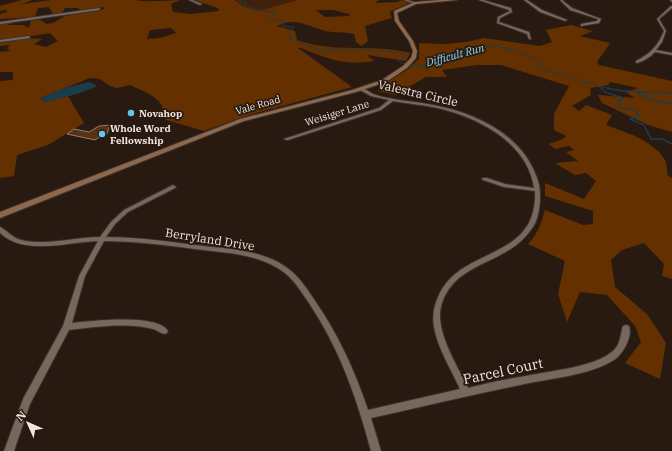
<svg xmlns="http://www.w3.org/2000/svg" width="672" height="451" font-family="'IBM Plex Serif',serif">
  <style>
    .green { fill: #402109 }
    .forest { fill: #653000; fill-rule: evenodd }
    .water { fill: #1b3d4b }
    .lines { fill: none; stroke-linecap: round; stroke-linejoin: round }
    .stream-far1 { stroke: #1b3d4b; stroke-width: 1 }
    .stream { stroke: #1b3d4b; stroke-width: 1.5 }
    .building { fill: #593216; stroke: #907e73 }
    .minor-casing { stroke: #3d322e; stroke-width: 2 }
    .secondary-casing { stroke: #3d322e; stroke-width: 2 }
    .minor { fill: #78675c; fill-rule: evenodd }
    .secondary { fill: #8d684c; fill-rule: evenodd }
    .poi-dot { fill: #65c5ee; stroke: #281a10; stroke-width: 1.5 }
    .labels { text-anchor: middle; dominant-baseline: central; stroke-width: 3.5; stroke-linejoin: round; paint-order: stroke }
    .far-street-label { font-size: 10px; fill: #f1e7e0; stroke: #281a10 }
    .far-poi-label { font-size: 10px; font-weight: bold; fill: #f1e7e0; stroke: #281a10; text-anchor: start }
    .far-water-label { font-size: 11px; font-style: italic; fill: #8ad5f7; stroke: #281a10 }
    .street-label { font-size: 12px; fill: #f1e7e0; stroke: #281a10 }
    .near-street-label { font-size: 14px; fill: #f1e7e0; stroke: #281a10 }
  </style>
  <rect width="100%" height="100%" fill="#281a10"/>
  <!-- green -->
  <path class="green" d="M 235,0 L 298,0 L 259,12 L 244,7 Z"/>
  <!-- forest -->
  <g class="forest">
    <path d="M 22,0 L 32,0 L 22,4 L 51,0 L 137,0 C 143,3 171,0 180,0 L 171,4 L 173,12 L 190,14 L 219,11 L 218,8 L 194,0 L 235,0 L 244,7 L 259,11 L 298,0 L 379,0 L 375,3 L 398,2 L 401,0 L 409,3 L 391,11 L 390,14 L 392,18 L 365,26 L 368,41 L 362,46 L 356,42 L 354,34 C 346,32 341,33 332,32 C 313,30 296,15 277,26 L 295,31 L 297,40 C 336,54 371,43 410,53 L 406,61 L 367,55 L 374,61 C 343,66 329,59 301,48 L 298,48 L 352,87 L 252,114 L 204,131 L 166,120 C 162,114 164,109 161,104 C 155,95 140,90 130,85 L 117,88 L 110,86 L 100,79 L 90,78 L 40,98 L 44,102 L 68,96 L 84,123 L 48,145 L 17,155 L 14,176 L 0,178 L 0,81 L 13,80 L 13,72 L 0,72 L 0,52 L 10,51 L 7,48 L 10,45 L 0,46 L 0,41 L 24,38 L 42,39 L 34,44 L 46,47 L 58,41 L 50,33 C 33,36 17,38 0,40 L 0,23 L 24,20 L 7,25 L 23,25 L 29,28 L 31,20 L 38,19 L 47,24 L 53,23 L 65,16 L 105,9 L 103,7 L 84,11 L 77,8 L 65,8 L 61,14 L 53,14 L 49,7 L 38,8 L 35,17 L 0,19 L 0,14 L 7,12 L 6,10 L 0,11 L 0,6 ZM 316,10 L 333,10 L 349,14 L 350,16 L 325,17 ZM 171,28 L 176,33 L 160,38 L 147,39 L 150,30 Z"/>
    <path d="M 571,25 L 593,31 L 580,36 L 610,43 L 597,62 L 599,65 L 672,81 L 672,132 L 648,125 L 602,103 L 598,95 L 635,98 L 626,92 L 638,88 L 610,82 L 608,85 L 590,88 L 591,95 L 572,106 L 579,111 L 586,105 L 612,115 L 606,125 C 627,133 653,140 665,160 C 667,164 667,171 668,176 L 672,178 L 672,279 L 662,276 L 664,264 L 644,243 L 622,250 L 611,260 L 615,287 L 647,314 L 666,343 L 660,379 L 625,363 L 641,342 L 635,326 L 607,295 L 580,292 L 567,322 L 558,294 L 565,261 L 528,244 C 538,234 541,223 545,210 L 583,225 L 593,224 L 593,211 L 545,196 L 545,183 L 584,199 L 596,181 L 586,173 L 575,175 L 555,163 L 578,161 L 566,152 L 574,150 L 569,146 L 555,149 L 549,144 L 563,139 L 566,136 L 554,130 L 554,114 L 569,86 L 501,65 L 477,65 L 442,70 L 447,77 L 426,77 L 395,95 L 378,91 L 381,86 L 407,70 L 419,59 L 419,43 L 443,44 L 466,42 L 484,38 L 540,46 L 552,42 L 546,30 Z"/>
  </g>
  <!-- water -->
  <path class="water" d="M 89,82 L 96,85 L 96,87 L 77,94 L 44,102 L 40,98 L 65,88 Z"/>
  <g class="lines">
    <!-- stream-far1 -->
    <g class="stream-far1">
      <path d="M 238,0 L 246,4 L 244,5 L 247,7 L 276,13 L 270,17 L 271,19 L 284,22 L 282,26 L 294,27 L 288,32 L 291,35 L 289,38 L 319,50 L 371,50 L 402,53 L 405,55 L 398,61 C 413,70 440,62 455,57 C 465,53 474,48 484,46 C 501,44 519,53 535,58 L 539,61 L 539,67 L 598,86 L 602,89"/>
      <path d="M 599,86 L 611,89"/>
    </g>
    <!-- stream -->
    <g class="stream">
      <path d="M 601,88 L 605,92 L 623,98 L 618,102 L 620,107 L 634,110 L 640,116 L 630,119 L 644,125 L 651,139 L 662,139 L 672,144"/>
      <path d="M 607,88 C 629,94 650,91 672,93"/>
      <path d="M 638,93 L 649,99 L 672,104"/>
    </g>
  </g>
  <!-- building -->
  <path class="building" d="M 110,125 L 107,134 L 104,134 L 95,140 L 67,134 L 74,129 L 89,132 L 99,126 Z"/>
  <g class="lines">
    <defs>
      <g id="minor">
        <path d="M 189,0 L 192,0 L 202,4 L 200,5 Z"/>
        <path d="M 404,0 L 408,0 L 416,3 L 415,4 Z"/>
        <path d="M 479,0 L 483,0 L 511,8 L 512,12 L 500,18 L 499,22 L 529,32 L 531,39 L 529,39 L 527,34 L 497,23 L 498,17 L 510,11 L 509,10 Z"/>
        <path d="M 524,0 L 527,0 L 542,10 L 567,20 L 565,21 L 540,12 Z"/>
        <path d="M 560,0 L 562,0 L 572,8 L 601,19 L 599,23 L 581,26 L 581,24 L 597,21 L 598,19 L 570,10 Z"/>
        <path d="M 670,0 L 672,0 L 672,2 Z"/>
        <path d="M 671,6 L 672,6 L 672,8 L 659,19 L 666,31 L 662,42 L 656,50 L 672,53 L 672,55 L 655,52 C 650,57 643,62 636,63 L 636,61 C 650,54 658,46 664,31 L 657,19 Z"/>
        <path d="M 100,8 L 99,10 L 0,24 L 0,22 Z"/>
        <path d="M 29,36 L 30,38 L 0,42 L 0,40 Z"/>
        <path d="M 360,88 C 365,88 369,92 373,94 C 378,96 383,97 388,98 C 403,101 418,102 433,105 C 476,113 524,135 538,181 C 542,193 540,217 533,227 C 526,237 519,244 509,250 C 483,266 453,271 442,303 C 433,329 457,365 468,388 C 487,383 506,379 526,376 C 549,371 596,367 613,351 C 621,344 620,335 623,326 L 626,325 L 629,326 C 633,336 623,354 614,360 C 588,376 550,378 520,385 C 470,395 421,407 371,418 L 381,451 L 371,451 C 357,399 340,349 309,303 C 302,293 295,281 285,273 C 259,253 225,253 195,249 C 165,245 134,241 104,241 L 85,276 L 72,323 C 91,321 157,313 168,331 L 167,333 L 164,334 C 160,333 157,330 153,329 C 129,322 94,327 69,330 L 30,404 L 14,451 L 4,451 L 23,399 L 63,326 L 79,276 L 98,241 C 68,242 24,256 0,233 L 0,227 C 6,230 11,236 18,239 C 41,247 76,237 100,237 L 111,222 L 124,210 L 173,185 L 176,187 L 175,188 L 128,212 L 115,224 L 106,237 C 136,237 165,241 194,245 C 226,249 264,249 290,270 C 300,278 308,290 315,301 C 338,334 355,371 368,410 L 460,389 C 451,369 438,349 434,327 C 432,315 434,305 439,295 C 461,246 538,261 535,191 L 504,187 L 483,180 L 482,179 L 483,178 L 487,178 L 505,184 L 534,188 C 528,144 481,119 442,109 C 426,105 409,104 393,101 L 381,110 L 288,140 L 286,140 L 284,139 L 379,108 L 389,100 L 371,96 L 360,90 Z"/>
      </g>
      <path id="secondary" d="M 440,0 L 457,0 L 416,4 L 397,13 L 399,21 L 413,41 L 417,51 L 416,58 L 407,68 L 386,82 L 356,92 L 244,121 L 0,218 L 0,212 L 240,119 L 352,90 L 382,80 L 403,66 L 411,58 L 413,51 L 409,41 L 395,21 L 394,11 L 415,2 Z"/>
    </defs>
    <!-- minor casing -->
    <use href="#minor" class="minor-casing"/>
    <!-- secondary casing -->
    <use href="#secondary" class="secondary-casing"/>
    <!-- minor -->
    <use href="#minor" class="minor"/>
    <!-- secondary -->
    <use href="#secondary" class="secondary"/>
  </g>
  <!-- markers -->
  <g class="poi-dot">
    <circle cx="131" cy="113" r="4"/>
    <circle cx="102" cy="134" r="4"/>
  </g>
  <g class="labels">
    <!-- far-street labels -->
    <g class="far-street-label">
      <text transform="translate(258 105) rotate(-16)">Vale Road</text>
      <text transform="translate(337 113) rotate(-17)">Weisiger Lane</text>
    </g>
    <!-- far-poi labels -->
    <g class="far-poi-label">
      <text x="139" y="113">Novahop</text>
      <text x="110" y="128">Whole Word<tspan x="110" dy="12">Fellowship</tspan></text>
    </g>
    <!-- far-water labels -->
    <g class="far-water-label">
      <text transform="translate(455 55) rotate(-15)">Difficult Run</text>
    </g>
    <!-- street labels -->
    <g class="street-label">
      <text transform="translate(418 93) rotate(13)">Valestra Circle</text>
      <text transform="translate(210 239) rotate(9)">Berryland Drive</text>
    </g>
    <!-- near-street labels -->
    <g class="near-street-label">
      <text transform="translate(503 371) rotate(-12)">Parcel Court</text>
    </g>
  </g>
  <!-- north arrow -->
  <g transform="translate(28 423) rotate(315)" stroke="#281a10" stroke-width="3" paint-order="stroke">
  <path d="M0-3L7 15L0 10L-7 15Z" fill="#f1e7e0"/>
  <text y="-6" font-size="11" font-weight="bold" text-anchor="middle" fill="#f1e7e0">N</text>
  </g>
</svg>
